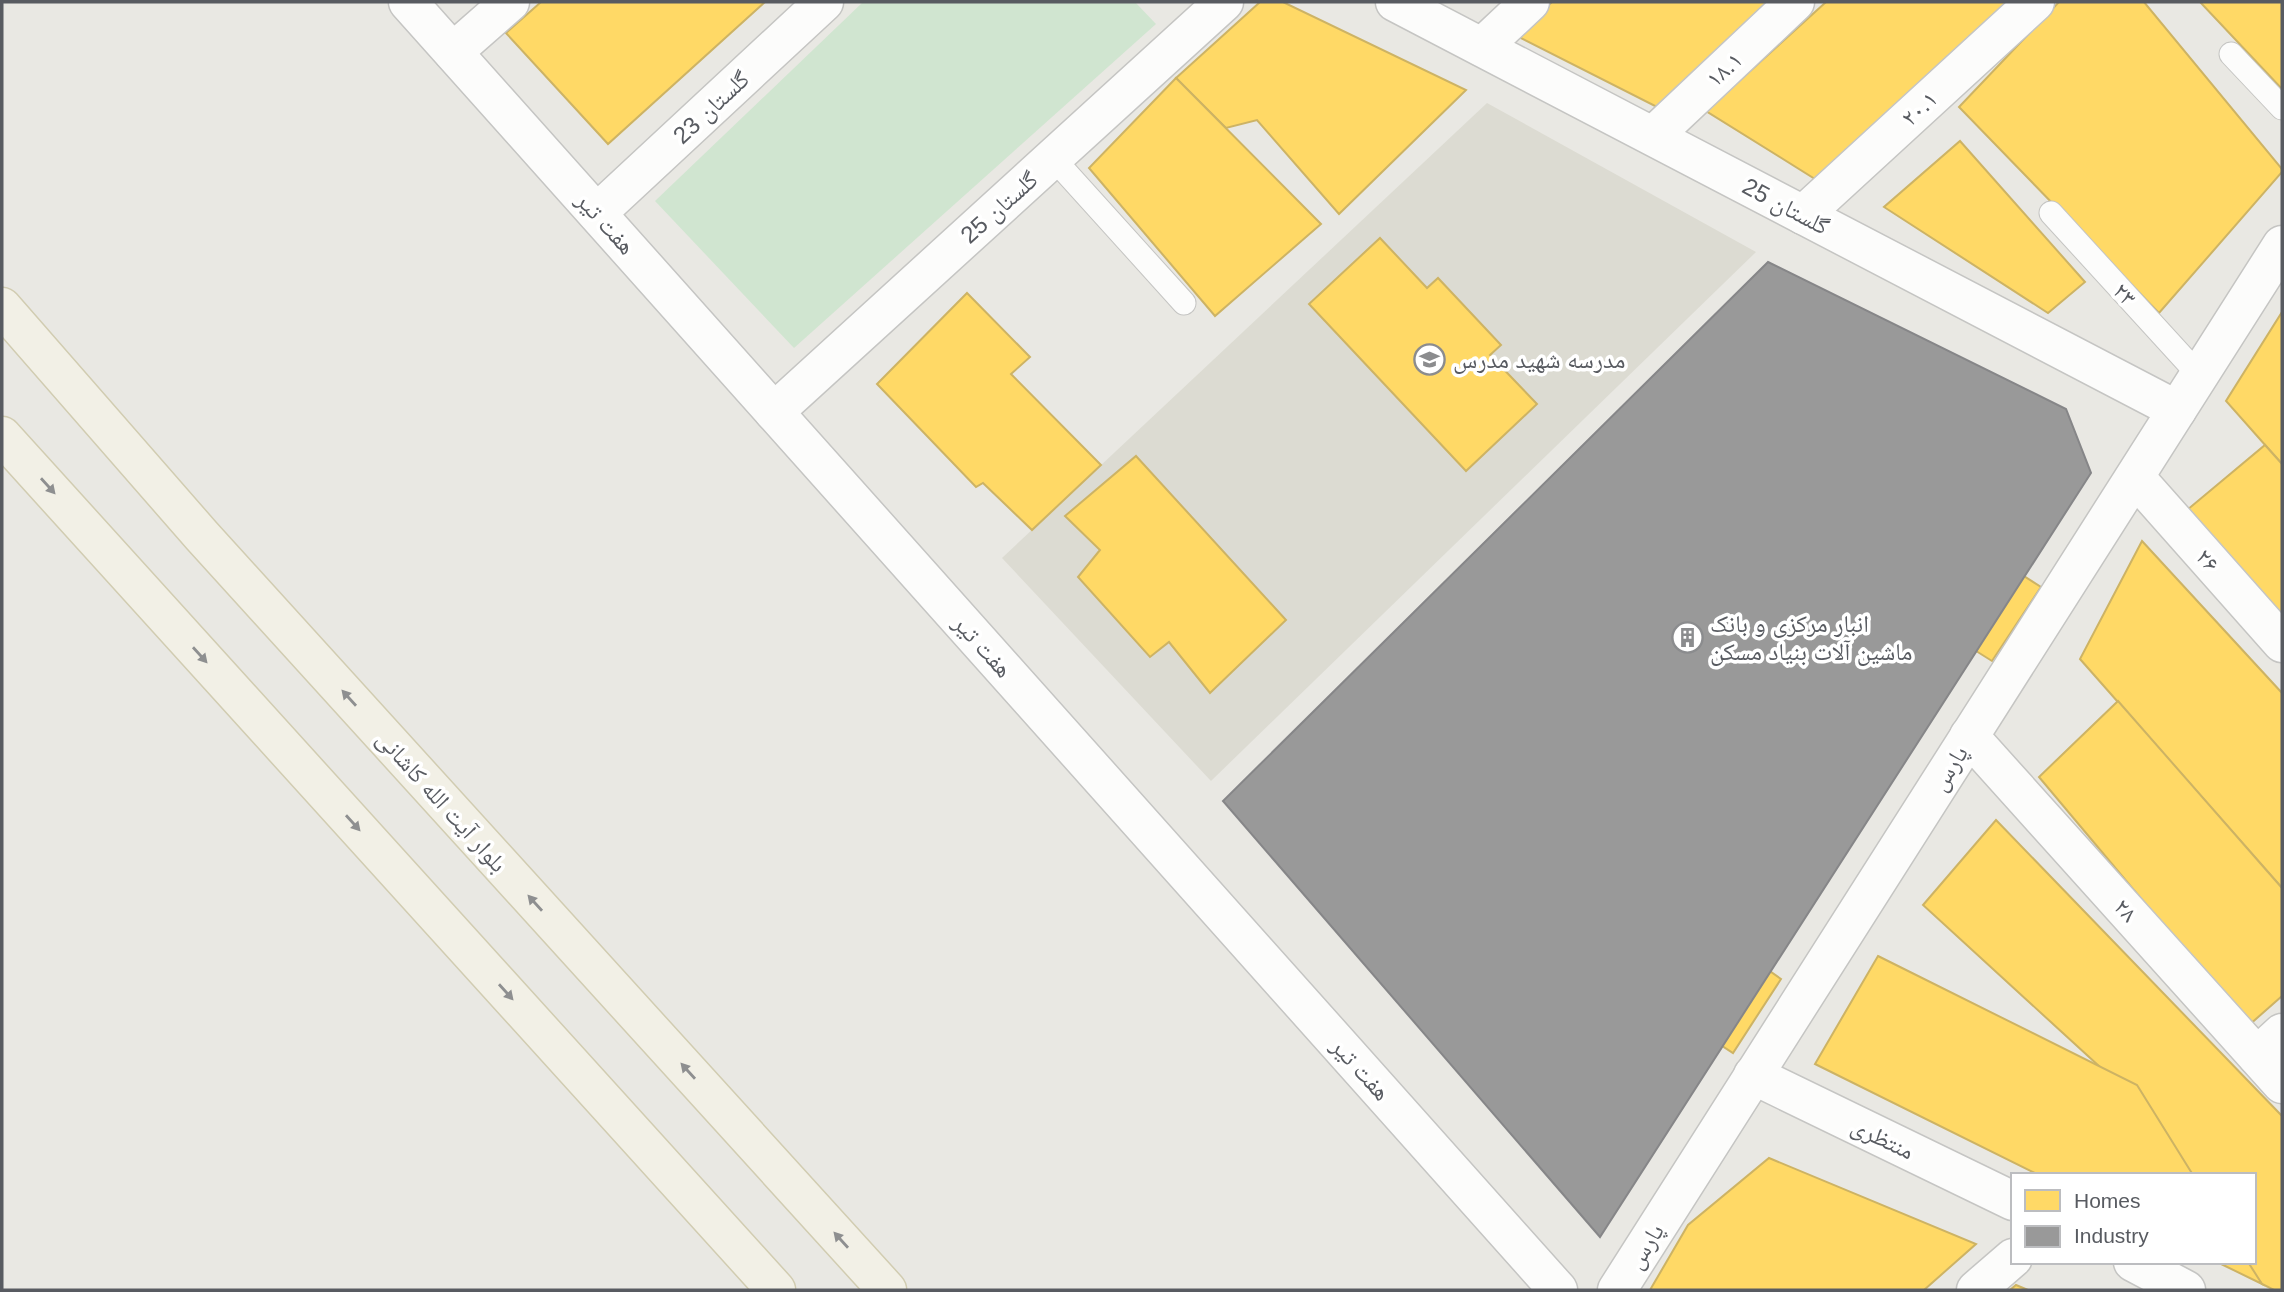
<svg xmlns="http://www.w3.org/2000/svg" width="2284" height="1292" font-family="Helvetica,'Noto Naskh Arabic',sans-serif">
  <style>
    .education { fill: #dcdbd2 }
    .green { fill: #d0e5d0 }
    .homes { fill: #ffd966; stroke: #cdb364; stroke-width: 2 }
    .industry { fill: #999; stroke: #868688; stroke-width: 2 }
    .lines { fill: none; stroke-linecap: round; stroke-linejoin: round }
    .service-casing { stroke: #c5c5c3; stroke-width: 25 }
    .minor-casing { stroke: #c5c5c3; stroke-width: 41 }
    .primary-casing { stroke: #d1ccb1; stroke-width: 41 }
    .service { stroke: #fcfcfb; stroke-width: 23 }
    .minor { stroke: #fcfcfb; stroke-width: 38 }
    .primary { stroke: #f2f0e6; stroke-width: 38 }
    .oneway { fill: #8e8f90 }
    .labels { text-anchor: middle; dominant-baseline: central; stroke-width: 7; stroke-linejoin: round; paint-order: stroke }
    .street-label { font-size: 24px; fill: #585b61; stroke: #fff }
    .poi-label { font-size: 24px; fill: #585b61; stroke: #fff; text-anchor: start }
  </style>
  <rect width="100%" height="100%" fill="#e9e8e3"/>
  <!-- education -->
  <path class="education" d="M 1487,103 L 1756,252 L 1211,781 L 1002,558 Z"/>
  <!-- green -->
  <path class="green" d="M 863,2 L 1135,2 L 1156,24 L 794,348 L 655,201 Z"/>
  <!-- homes -->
  <g class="homes">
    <path d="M 541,2 L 765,2 L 608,144 L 506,33 Z"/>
    <path d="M 1260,2 L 1283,2 L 1466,90 L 1339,214 L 1257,120 L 1226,128 L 1176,78 Z"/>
    <path d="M 1552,2 L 1776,2 L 1661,109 L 1515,35 Z"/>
    <path d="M 1826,2 L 2010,2 L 1815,179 L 1706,111 Z"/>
    <path d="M 2059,2 L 2144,2 L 2282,169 L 2282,172 L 2159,313 L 1959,107 Z"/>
    <path d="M 2200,2 L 2282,2 L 2282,89 Z"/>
    <path d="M 1176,78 L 1321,224 L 1215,316 L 1089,168 Z"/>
    <path d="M 1960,141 L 2085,282 L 2048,313 L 1884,207 Z"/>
    <path d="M 1380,238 L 1427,288 L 1438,278 L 1501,345 L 1490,355 L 1537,404 L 1466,471 L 1309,304 Z"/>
    <path d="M 967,293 L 1030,357 L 1011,374 L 1101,465 L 1032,530 L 983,483 L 976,487 L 877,384 Z"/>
    <path d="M 2282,312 L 2282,464 L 2226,401 Z"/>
    <path d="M 1724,338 L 1848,419 L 1821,460 L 1878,497 L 1909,449 L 2040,534 L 2016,571 L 2041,587 L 1992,661 L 1949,634 L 1927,668 L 1825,602 L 1844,573 L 1773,526 L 1756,553 L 1655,488 L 1678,454 L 1637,427 L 1680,361 L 1700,374 Z"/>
    <path d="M 2265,445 L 2282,464 L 2282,618 L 2187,510 Z"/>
    <path d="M 1136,456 L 1286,620 L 1210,693 L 1169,642 L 1150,657 L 1078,577 L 1100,550 L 1065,516 Z"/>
    <path d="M 2142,541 L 2282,693 L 2282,888 L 2080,659 Z"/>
    <path d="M 2118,701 L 2282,888 L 2282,996 L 2248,1026 L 2039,777 Z"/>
    <path d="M 1465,729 L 1590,810 L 1562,852 L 1619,888 L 1650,841 L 1781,925 L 1757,962 L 1781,979 L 1733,1053 L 1690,1025 L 1668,1060 L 1566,993 L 1585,964 L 1514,918 L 1497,945 L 1397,880 L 1419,845 L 1378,819 L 1421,752 L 1442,766 Z"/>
    <path d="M 1996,820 L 2282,1116 L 2282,1290 L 2274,1290 L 2262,1284 L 2245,1262 L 2254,1262 L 2254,1175 L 2180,1175 L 2100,1067 L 1923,905 Z"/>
    <path d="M 1878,956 L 2137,1085 L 2193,1175 L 2039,1175 L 1815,1064 Z"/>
    <path d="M 1769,1158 L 1976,1244 L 1924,1290 L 1650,1290 L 1688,1225 Z"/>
    <path d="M 2217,1262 L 2248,1262 L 2262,1284 Z"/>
    <path d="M 2016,1285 L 2028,1290 L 2010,1290 Z"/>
  </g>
  <!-- industry -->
  <path class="industry" d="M 1768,262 L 2066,409 L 2091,473 L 1600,1237 L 1223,801 Z"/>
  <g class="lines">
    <defs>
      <g id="service">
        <path d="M 2231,54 L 2282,108"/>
        <path d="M 1053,158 L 1184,303"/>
        <path d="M 2051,213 L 2199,375"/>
      </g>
      <g id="minor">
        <path d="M 408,2 L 1558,1290"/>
        <path d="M 1395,2 L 2177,410"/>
        <path d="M 1482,47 L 1530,2"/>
        <path d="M 453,52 L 510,2"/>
        <path d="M 1653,136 L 1795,2"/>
        <path d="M 597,213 L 824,2"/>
        <path d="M 1803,215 L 2035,2"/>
        <path d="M 774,412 L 1224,2"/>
        <path d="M 2135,477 L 2282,643"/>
        <path d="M 1969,736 L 2282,1084"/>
        <path d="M 2257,1056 L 2282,1033"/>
        <path d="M 1753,1075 L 2013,1201"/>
        <path d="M 2133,1262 L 2186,1290"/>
        <path d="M 1617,1290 L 2282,245"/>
        <path d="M 1976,1290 L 2013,1258"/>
      </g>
      <g id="primary">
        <path d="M 2,307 L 202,536 L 887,1290"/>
        <path d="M 2,436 L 776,1290"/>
      </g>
    </defs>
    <!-- service casing -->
    <use href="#service" class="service-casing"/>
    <!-- minor casing -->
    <use href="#minor" class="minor-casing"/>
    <!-- primary casing -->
    <use href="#primary" class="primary-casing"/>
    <!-- service -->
    <use href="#service" class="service"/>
    <!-- minor -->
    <use href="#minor" class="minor"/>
    <!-- primary -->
    <use href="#primary" class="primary"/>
  </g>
  <!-- one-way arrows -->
  <defs><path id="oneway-solid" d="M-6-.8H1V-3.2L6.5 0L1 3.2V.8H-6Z" transform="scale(1.75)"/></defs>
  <g class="oneway">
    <use href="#oneway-solid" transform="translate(48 486) rotate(48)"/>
    <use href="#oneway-solid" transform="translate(200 655) rotate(48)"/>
    <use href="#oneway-solid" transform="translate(349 698) rotate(-132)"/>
    <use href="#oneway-solid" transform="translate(353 823) rotate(48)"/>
    <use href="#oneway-solid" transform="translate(535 903) rotate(-132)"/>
    <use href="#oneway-solid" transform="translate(506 992) rotate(48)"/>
    <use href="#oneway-solid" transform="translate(688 1071) rotate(-132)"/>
    <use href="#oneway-solid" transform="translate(841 1240) rotate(-132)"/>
  </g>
  <!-- icons -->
  <defs>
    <symbol id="school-ring" viewBox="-11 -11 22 22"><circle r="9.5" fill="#fff" stroke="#8b8c8e" stroke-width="1.5"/><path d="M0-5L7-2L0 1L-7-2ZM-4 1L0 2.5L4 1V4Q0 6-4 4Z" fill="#8b8c8e"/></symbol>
    <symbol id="building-ring" viewBox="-11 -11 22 22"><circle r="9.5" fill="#fff" stroke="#8b8c8e" stroke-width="1.5"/><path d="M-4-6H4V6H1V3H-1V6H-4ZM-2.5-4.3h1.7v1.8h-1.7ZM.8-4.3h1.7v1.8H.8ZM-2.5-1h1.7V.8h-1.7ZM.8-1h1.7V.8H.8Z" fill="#8b8c8e"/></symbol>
  </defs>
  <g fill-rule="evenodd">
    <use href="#school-ring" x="1412" y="342" width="35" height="35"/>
    <use href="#building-ring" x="1670" y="620" width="35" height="35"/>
  </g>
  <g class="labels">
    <!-- street labels -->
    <g class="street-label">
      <text transform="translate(1724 69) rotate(-43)">۱۸.۱</text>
      <text transform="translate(711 107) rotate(-43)">گلستان 23</text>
      <text transform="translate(1919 108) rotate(-43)">۲۰.۱</text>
      <text transform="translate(1786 206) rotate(28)">گلستان 25</text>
      <text transform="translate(999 207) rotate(-42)">گلستان 25</text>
      <text transform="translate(606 223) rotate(48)">هفت تیر</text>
      <text transform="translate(2125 294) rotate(47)">۲۳</text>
      <text transform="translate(2208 560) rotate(48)">۲۶</text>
      <text transform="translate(983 646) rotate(48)">هفت تیر</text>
      <text transform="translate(1949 768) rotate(-58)">پارس</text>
      <text transform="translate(442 801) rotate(48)">بلوار آیت الله کاشانی</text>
      <text transform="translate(2126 910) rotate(48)">۲۸</text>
      <text transform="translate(1361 1069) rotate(48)">هفت تیر</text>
      <text transform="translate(1883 1138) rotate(26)">منتظری</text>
      <text transform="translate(1645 1246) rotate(-58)">پارس</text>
    </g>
    <!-- poi labels -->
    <g class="poi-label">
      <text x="1453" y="359">مدرسه شهید مدرس</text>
      <text x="1710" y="623">انبار مرکزی و بانک<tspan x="1710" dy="28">ماشین آلات بنیاد مسکن</tspan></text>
    </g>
  </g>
  <!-- border -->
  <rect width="2284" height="1292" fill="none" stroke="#585b61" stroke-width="7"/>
  <!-- legend -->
  <rect x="2011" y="1173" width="245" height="91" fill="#ffffff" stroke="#bcbdc0" stroke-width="2"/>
  <rect x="2025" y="1190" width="35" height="21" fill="#ffd966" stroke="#bcbdc0" stroke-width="2"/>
  <text x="2074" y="1208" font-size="21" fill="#585b61">Homes</text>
  <rect x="2025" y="1226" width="35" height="21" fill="#999999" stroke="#bcbdc0" stroke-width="2"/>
  <text x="2074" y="1243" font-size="21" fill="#585b61">Industry</text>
</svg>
